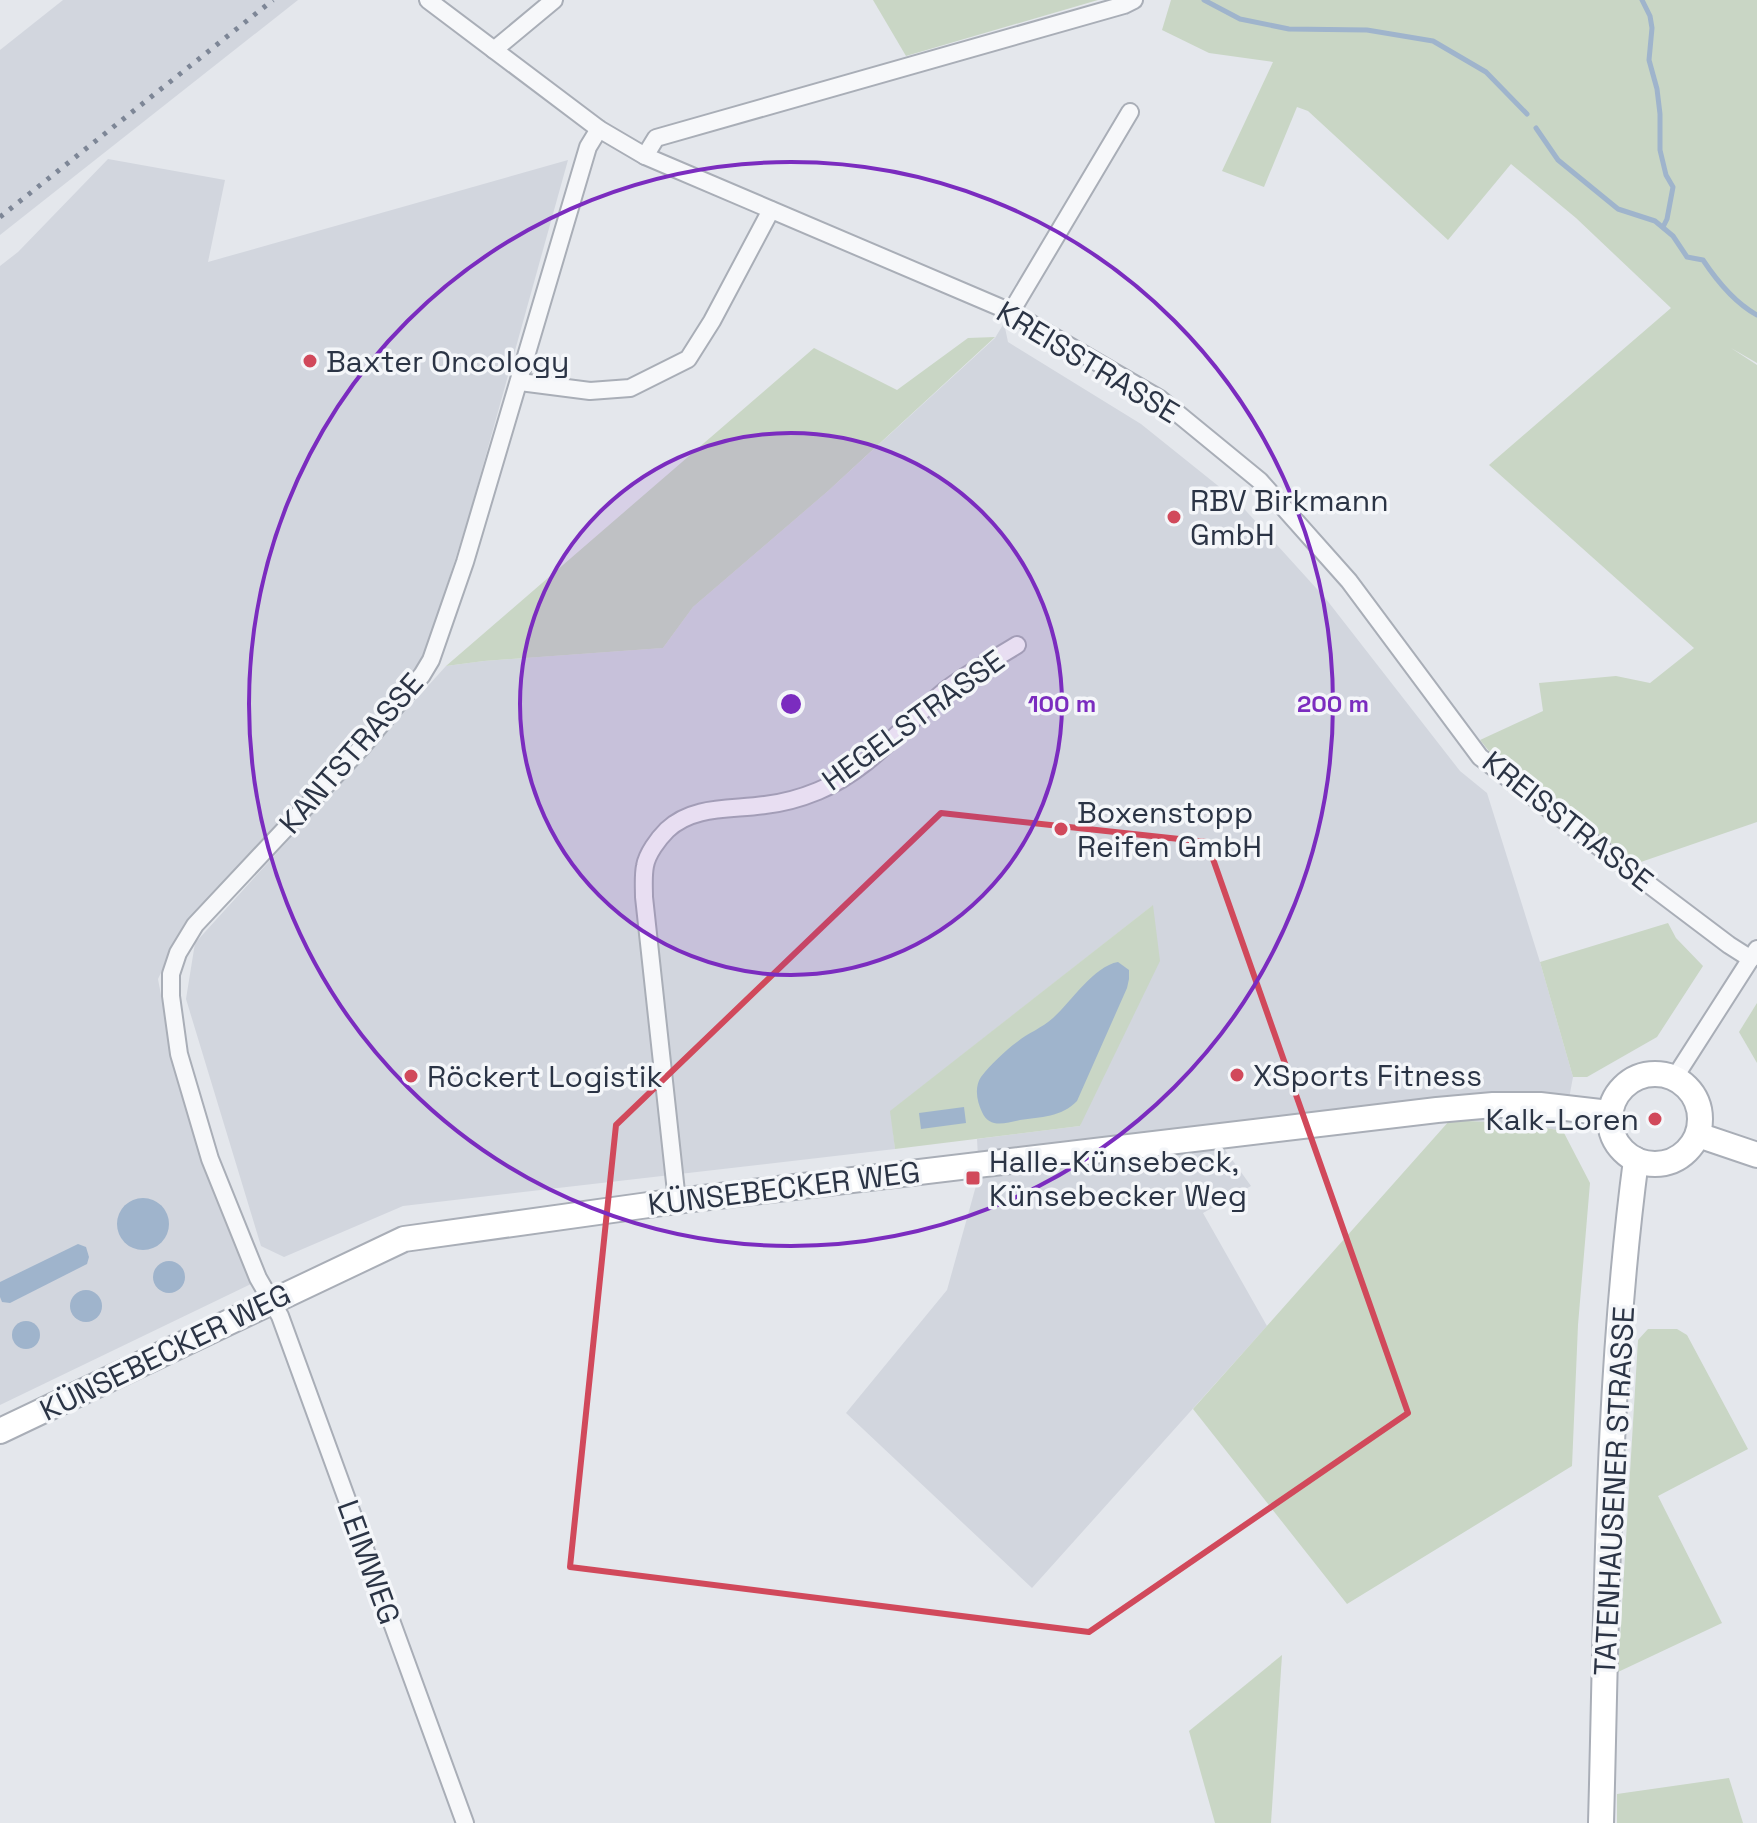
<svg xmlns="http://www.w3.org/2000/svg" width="1757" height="1823" font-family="'Space Grotesk',sans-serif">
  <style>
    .built { fill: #d2d6de }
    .green { fill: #c9d6c5 }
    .water { fill: #9fb4cc }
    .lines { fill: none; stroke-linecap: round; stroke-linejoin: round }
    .stream { stroke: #9fb4cc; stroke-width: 5 }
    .street-casing { stroke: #a9aeb7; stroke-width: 20 }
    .secondary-casing { stroke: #a9aeb7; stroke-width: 28 }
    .street { stroke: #f7f8fa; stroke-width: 16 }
    .secondary { stroke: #fff; stroke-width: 24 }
    .rail { stroke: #7d8696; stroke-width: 5; stroke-dasharray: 4 8; stroke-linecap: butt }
    .marked { fill: none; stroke: #d1495b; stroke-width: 6; stroke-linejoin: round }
    .ring { fill: none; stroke: #7b2cbf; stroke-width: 4 }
    .poi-dot { fill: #d1495b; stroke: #f4f6f9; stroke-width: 3 }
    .labels { text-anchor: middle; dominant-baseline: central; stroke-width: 7; stroke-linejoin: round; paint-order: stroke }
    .poi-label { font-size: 30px; fill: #2b3445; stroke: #f4f6f9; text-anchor: start }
    .street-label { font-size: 30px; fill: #2b3445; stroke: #f4f6f9 }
    .centre { fill: #7b2cbf; stroke: #f4f6f9; stroke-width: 4 }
    .ring-label { font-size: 24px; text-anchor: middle; font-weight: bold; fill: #7b2cbf; stroke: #f4f6f9; stroke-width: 7; stroke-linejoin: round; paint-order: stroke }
  </style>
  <rect width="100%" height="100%" fill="#e4e7ec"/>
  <!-- built -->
  <g class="built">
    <path d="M 63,0 L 298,0 L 0,235 L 0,50 Z"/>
    <path d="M 108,159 L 225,180 L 208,262 L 568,160 L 469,516 L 420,669 L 355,742 L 184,924 L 158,979 L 173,1059 L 251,1284 L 0,1405 L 0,266 L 18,252 Z"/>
    <path d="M 1004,323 L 1008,342 L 1141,424 L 1237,501 L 1326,599 L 1460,771 L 1487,793 L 1540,962 L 1573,1077 L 1563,1131 L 1524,1124 L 1450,1120 L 1223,1147 L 1251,1186 L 1203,1213 L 1267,1326 L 1032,1588 L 846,1413 L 947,1290 L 979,1175 L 977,1139 L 1080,1126 L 1152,906 L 891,1111 L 895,1149 L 403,1206 L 284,1257 L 261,1246 L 186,999 L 195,943 L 446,666 L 484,661 L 663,648 L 693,607 L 828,491 L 995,338 Z"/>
  </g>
  <!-- green -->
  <g class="green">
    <path d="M 873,0 L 1098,0 L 906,56 Z"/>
    <path d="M 1171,0 L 1757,0 L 1757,363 L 1731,348 L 1757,365 L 1757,822 L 1638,863 L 1493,756 L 1480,740 L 1543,711 L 1539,683 L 1616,676 L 1650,683 L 1694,648 L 1489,465 L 1671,308 L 1576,218 L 1511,164 L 1448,240 L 1308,111 L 1297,107 L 1264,187 L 1222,171 L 1273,62 L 1209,53 L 1162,30 Z"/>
    <path d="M 995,337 L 828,491 L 693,607 L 663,648 L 484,661 L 446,666 L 814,348 L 897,390 L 968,338 Z"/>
    <path d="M 1153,905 L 1160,961 L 1080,1126 L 895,1149 L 890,1111 Z"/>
    <path d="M 1668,923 L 1676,938 L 1703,966 L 1657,1037 L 1587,1077 L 1573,1077 L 1540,962 Z"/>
    <path d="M 1757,1003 L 1757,1063 L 1739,1032 Z"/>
    <path d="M 1450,1120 L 1524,1124 L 1563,1131 L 1590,1183 L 1578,1325 L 1572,1466 L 1347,1604 L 1193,1409 Z"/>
    <path d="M 1648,1329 L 1677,1329 L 1687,1335 L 1748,1449 L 1658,1496 L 1722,1623 L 1618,1672 L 1638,1340 Z"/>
    <path d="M 1282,1655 L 1271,1823 L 1215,1823 L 1189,1731 Z"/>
    <path d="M 1729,1778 L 1743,1823 L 1617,1823 L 1617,1794 Z"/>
  </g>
  <!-- water -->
  <g class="water">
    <path d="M 1118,962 L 1129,970 L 1129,979 L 1127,988 L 1077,1101 C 1062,1117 1040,1117 1020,1120 C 1006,1123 989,1129 982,1112 C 977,1102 974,1087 981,1077 C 989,1066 1006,1050 1017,1042 C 1028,1033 1042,1028 1053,1018 C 1071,1002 1094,966 1118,962 Z"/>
    <path d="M 964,1107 L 966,1123 L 921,1129 L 919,1113 Z"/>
    <circle cx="143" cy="1224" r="26"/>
    <path d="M 78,1244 L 86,1247 L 89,1257 L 87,1264 L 10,1303 L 2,1302 L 0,1297 L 0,1282 Z"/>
    <circle cx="169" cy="1277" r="16"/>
    <circle cx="86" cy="1306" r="16"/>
    <circle cx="26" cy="1335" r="14"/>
  </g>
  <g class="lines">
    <!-- stream -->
    <g class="stream">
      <path d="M 1204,0 L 1240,19 L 1289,29 L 1367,30 L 1433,41 L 1486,72 L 1527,114"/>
      <path d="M 1642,0 L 1650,16 L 1652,28 L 1649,60 L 1657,89 L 1660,114 L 1660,150 L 1666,175 L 1673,187 L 1667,219 L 1663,227"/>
      <path d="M 1536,128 L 1558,160 L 1618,209 L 1655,221 L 1673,236 L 1687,257 L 1703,260 C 1717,281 1735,303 1757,315"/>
    </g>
    <defs>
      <g id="street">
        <path d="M 428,0 L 599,129 L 645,156 L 1011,312 L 1160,399 L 1260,481 L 1349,581 L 1480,757 L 1729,945 L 1751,959"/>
        <path d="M 494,50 L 554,0"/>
        <path d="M 645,156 L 656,138 L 1124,5 L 1134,0"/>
        <path d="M 1011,312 L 1130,112"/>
        <path d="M 520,382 L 590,391 L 630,388 L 688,359 L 712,321 L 771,210"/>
        <path d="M 1675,1077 L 1757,949"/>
        <path d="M 677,1201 L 644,897 C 644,887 643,876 645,866 C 647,854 658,839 667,830 C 693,805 732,810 765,805 C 783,803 801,798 818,791 C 867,771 901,728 941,694 C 962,676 993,660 1017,645"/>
        <path d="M 465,1823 L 280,1316 L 258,1278 L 210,1159 L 179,1054 L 171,996 L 171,974 L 178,953 L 195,925 L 361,748 L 422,675 L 431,660 L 465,562 L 588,147 L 599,129"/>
      </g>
      <g id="secondary">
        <circle cx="1655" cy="1119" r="45"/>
        <path d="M 1698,1135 L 1757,1155"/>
        <path d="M 0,1431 L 404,1239 L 677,1201 L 1437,1110 L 1493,1105 L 1540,1105 L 1609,1113"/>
        <path d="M 1601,1823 C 1607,1602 1607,1380 1636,1160"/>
      </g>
    </defs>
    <!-- street casing -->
    <use href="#street" class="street-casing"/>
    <!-- secondary casing -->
    <use href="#secondary" class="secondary-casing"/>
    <!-- street -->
    <use href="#street" class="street"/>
    <!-- secondary -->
    <use href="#secondary" class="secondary"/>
    <!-- rail -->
    <path class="rail" d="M 0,217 L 273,0"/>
  </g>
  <!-- marked area -->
  <path class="marked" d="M 941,813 L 1207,842 L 1408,1413 L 1089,1632 L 570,1567 L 616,1125 Z"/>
  <!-- distance rings -->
  <circle cx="791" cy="704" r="271" fill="#7b2cbf" fill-opacity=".12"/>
  <g class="ring">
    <circle cx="791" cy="704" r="271"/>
    <circle cx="791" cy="704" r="542"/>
  </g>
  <!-- markers -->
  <g class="poi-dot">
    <circle cx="310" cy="361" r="8"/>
    <circle cx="1174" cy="517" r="8"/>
    <circle cx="1061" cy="829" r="8"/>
    <circle cx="1237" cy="1075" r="8"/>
    <circle cx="411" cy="1076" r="8"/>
    <circle cx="1655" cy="1119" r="8"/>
    <rect x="965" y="1170" width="16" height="16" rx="4"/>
  </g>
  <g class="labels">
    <!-- poi labels -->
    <g class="poi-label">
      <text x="326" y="361">Baxter Oncology</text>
      <text x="1190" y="500">RBV Birkmann<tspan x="1190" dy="34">GmbH</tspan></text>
      <text x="1077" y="812">Boxenstopp<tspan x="1077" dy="34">Reifen GmbH</tspan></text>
      <text x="1253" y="1075">XSports Fitness</text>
      <text x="427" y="1076">Röckert Logistik</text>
      <text x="1639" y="1119" text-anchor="end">Kalk-Loren</text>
      <text x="989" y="1161">Halle-Künsebeck,<tspan x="989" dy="34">Künsebecker Weg</tspan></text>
    </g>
    <!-- street labels -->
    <g class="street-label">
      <text transform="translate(1088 362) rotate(31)">KREISSTRASSE</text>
      <text transform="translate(913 720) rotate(-36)">HEGELSTRASSE</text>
      <text transform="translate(351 753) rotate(-49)">KANTSTRASSE</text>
      <text transform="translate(1568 821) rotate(38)">KREISSTRASSE</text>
      <text transform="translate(784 1188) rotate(-7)">KÜNSEBECKER WEG</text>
      <text transform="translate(165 1352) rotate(-26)">KÜNSEBECKER WEG</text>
      <text transform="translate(1614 1491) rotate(-87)">TATENHAUSENER STRASSE</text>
      <text transform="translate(369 1562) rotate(70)">LEIMWEG</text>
    </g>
  </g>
  <circle cx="791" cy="704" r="12" class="centre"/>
  <g class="ring-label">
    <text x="1062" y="712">100 m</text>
    <text x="1333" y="712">200 m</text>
  </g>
</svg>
